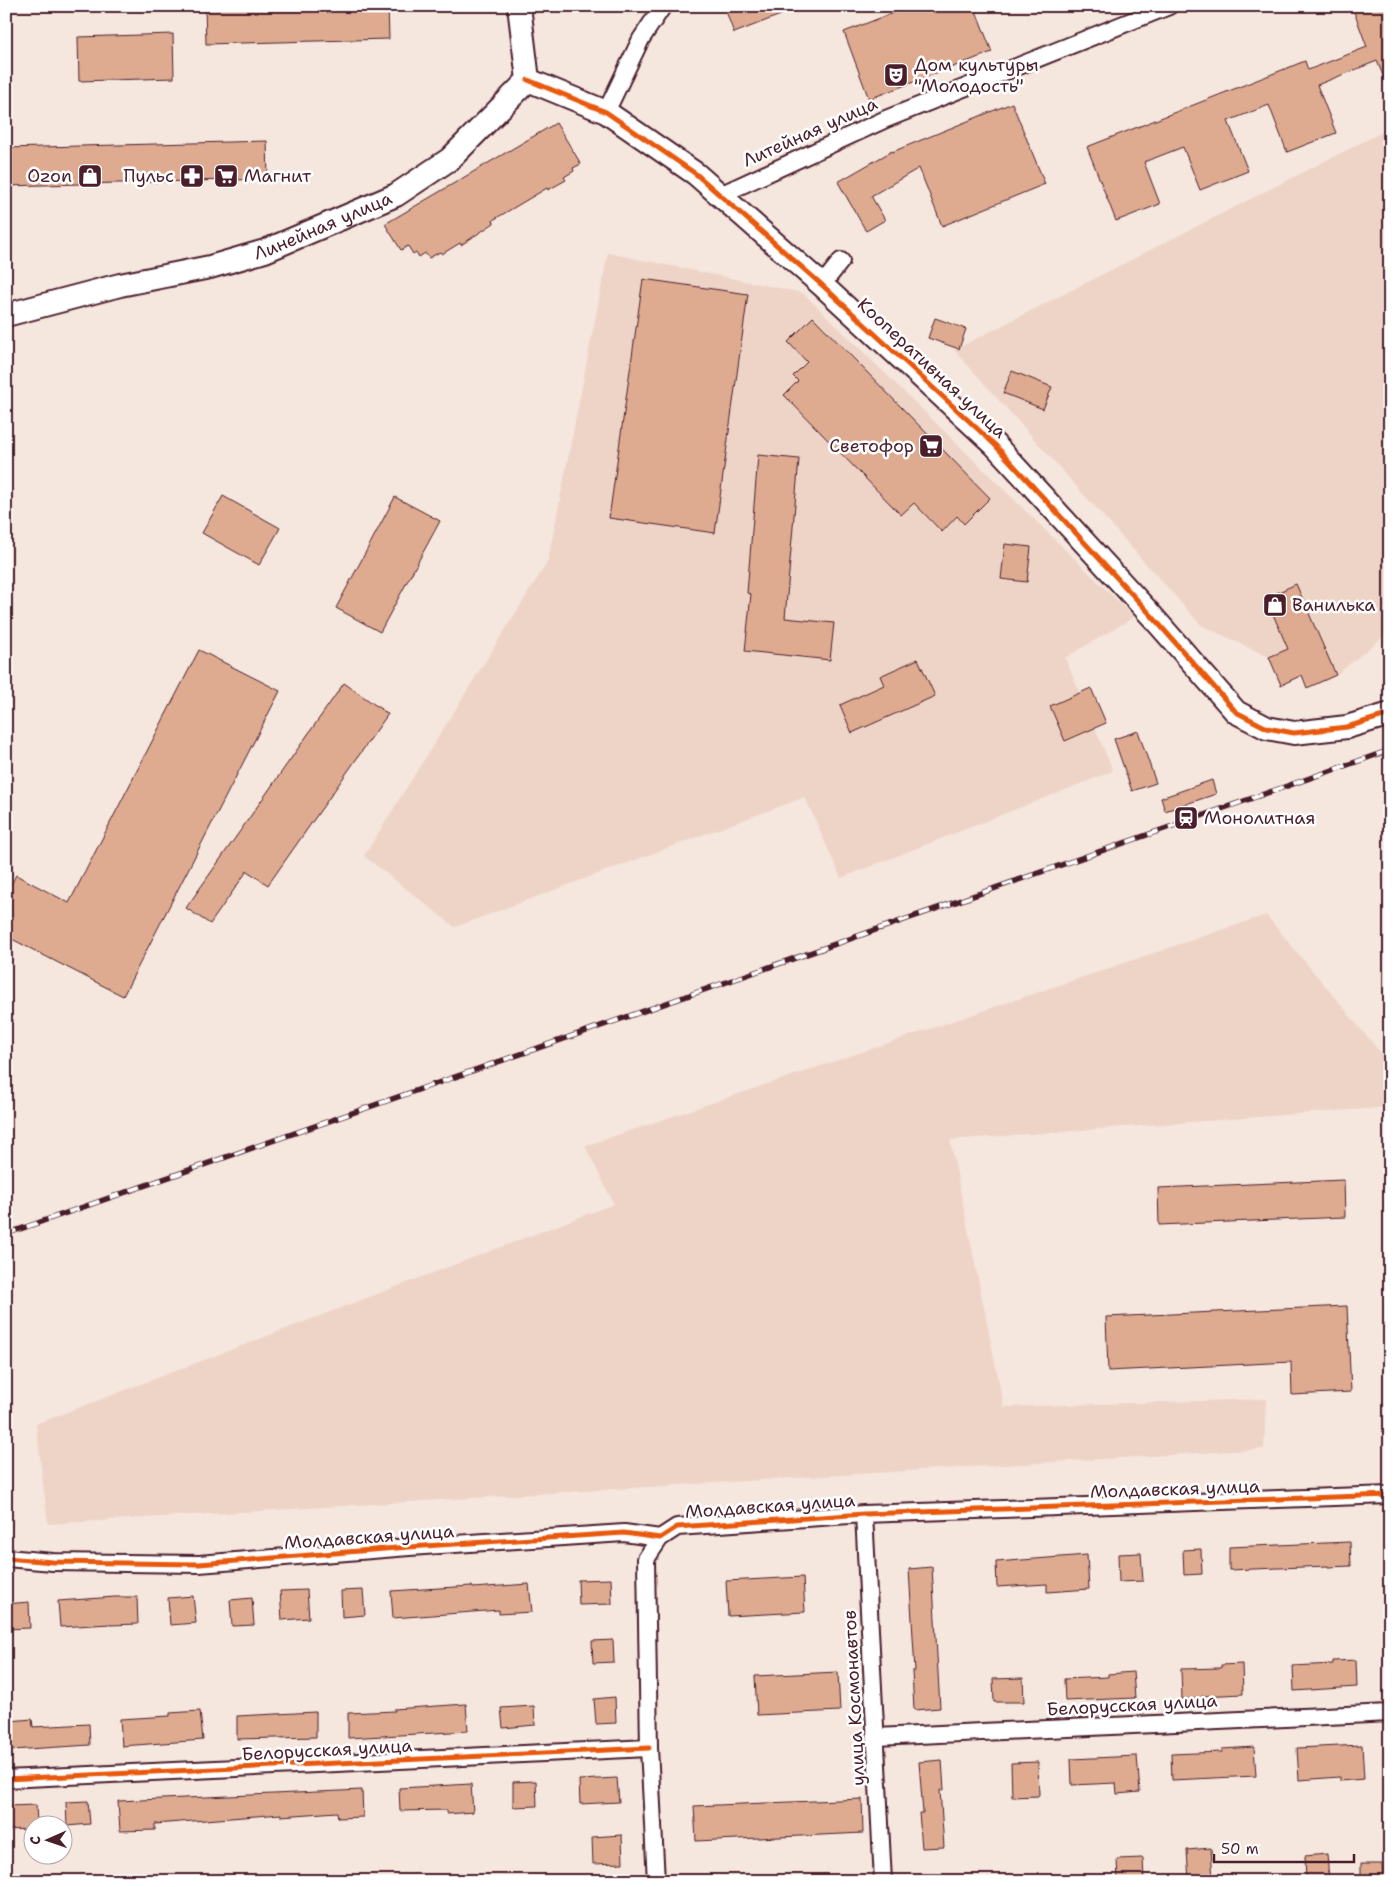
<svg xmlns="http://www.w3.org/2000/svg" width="1396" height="1887" font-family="'Shantell Sans',sans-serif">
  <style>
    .built { fill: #eed4c7 }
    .building { fill: #deab91; stroke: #4a1f2b }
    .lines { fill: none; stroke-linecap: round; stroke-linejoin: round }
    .street-casing { stroke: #4a1f2b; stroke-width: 20 }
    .secondary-casing { stroke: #4a1f2b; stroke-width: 26 }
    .street { stroke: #fff; stroke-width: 16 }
    .secondary { stroke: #fff; stroke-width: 22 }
    .rail-casing { stroke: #4a1f2b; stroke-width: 5.5 }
    .rail { stroke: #fff; stroke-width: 4; stroke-dasharray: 11; stroke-linecap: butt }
    .cycleway-casing { stroke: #fff; stroke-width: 8 }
    .cycleway { stroke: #e8590c; stroke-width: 5 }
    .labels { text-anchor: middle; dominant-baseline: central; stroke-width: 5; stroke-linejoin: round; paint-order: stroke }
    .poi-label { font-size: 18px; fill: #4a1f2b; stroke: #fff; text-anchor: start }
    .street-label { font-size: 18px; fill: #4a1f2b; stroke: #fff }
  </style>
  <rect width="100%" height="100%" fill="#f5e6de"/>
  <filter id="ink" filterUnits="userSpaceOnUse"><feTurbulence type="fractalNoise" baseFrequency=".02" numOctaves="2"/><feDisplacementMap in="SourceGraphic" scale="10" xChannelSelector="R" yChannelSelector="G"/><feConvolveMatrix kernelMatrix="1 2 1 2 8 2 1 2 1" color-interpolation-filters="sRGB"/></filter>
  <g filter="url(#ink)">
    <!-- built -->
    <g class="built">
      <path d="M 1390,128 L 1390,634 L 1384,636 L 1336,675 L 1307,688 L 1302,676 L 1281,685 L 1269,657 L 1201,625 L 954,350 Z"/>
      <path d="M 608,253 L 803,293 L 1134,617 L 1065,658 L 1113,771 L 841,878 L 805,797 L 455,927 L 364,856 L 548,561 Z"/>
      <path d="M 1266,915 L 1390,1064 L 1390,1107 L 950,1140 L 1004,1407 L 1266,1399 L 1264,1449 L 48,1524 L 36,1424 L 614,1204 L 585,1146 Z"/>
    </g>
    <!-- building -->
    <g class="building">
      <path d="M 388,6 L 389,39 L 206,44 L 205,7 Z"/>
      <path d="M 724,6 L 801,6 L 801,7 L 734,33 Z"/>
      <path d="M 911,6 L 974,6 L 992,52 L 869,99 L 844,32 Z"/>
      <path d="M 1361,6 L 1390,6 L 1390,92 L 1377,61 L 1317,85 L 1336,133 L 1287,152 L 1269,105 L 1228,121 L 1248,171 L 1200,190 L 1183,147 L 1144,162 L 1160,204 L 1116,221 L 1087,147 L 1305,61 L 1308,70 L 1367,47 L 1353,9 Z"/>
      <path d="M 173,34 L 174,78 L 79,81 L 78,37 Z"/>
      <path d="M 1012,103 L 1045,184 L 942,226 L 919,168 L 871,196 L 885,220 L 866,231 L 838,182 L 892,151 L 892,152 Z"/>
      <path d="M 556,123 L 581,164 L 573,168 L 574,171 L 564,177 L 566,180 L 548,190 L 547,188 L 493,220 L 494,223 L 461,245 L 460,243 L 442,254 L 440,252 L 429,258 L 425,253 L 419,257 L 416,252 L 413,254 L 408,246 L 401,250 L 385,224 Z"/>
      <path d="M 267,141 L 268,179 L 6,186 L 6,148 Z"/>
      <path d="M 643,279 L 748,294 L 715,533 L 609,518 Z"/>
      <path d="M 813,317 L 990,498 L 964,524 L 957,516 L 942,532 L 914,503 L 901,515 L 784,395 L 798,381 L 793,376 L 807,362 L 788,342 Z"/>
      <path d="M 935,318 L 966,329 L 959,349 L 928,338 Z"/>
      <path d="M 1012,371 L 1052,387 L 1043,409 L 1003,393 Z"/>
      <path d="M 758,455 L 799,459 L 785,618 L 834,623 L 830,660 L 745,651 L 751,594 L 747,593 Z"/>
      <path d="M 223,496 L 280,528 L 259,565 L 202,533 Z"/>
      <path d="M 395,497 L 440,521 L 380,632 L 336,608 Z"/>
      <path d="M 1005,544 L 1031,547 L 1027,582 L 1001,579 Z"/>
      <path d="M 1296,584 L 1336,675 L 1307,688 L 1302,675 L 1281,685 L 1269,657 L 1288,649 L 1266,598 Z"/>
      <path d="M 199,650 L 280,691 L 123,996 L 6,936 L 6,894 L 16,875 L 69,903 Z"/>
      <path d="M 918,659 L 935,696 L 852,733 L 840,705 L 884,685 L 880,676 Z"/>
      <path d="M 344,683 L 388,714 L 268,885 L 247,871 L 210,924 L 186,908 Z"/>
      <path d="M 1091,688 L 1106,723 L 1065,741 L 1050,706 Z"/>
      <path d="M 1138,731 L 1156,783 L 1132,791 L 1114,739 Z"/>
      <path d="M 1212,780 L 1216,794 L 1165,811 L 1161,798 Z"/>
      <path d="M 1344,1180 L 1345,1217 L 1159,1225 L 1158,1188 Z"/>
      <path d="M 1347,1306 L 1351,1392 L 1292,1395 L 1291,1362 L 1108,1371 L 1106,1317 Z"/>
      <path d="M 1350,1542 L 1351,1566 L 1328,1567 L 1328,1566 L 1229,1570 L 1229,1547 Z"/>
      <path d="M 1201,1549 L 1202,1574 L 1184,1575 L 1183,1550 Z"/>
      <path d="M 1141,1553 L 1143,1581 L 1119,1582 L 1118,1554 Z"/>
      <path d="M 1087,1555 L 1089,1589 L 1047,1592 L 1047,1584 L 997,1587 L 996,1562 Z"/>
      <path d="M 932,1567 L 940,1708 L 914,1710 L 912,1671 L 915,1671 L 909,1569 Z"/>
      <path d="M 803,1577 L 805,1612 L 728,1616 L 726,1581 Z"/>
      <path d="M 611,1579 L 612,1604 L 579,1605 L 578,1580 Z"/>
      <path d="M 529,1584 L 532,1612 L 499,1614 L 499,1610 L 393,1618 L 391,1591 L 472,1586 L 473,1588 Z"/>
      <path d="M 307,1590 L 309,1618 L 282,1620 L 280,1591 Z"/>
      <path d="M 363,1590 L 365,1615 L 342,1617 L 341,1591 Z"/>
      <path d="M 193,1596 L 196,1623 L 170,1625 L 168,1598 Z"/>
      <path d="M 115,1597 L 137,1597 L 138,1624 L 110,1625 L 110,1624 L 60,1627 L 58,1601 Z"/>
      <path d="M 252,1598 L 254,1625 L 232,1626 L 230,1600 Z"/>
      <path d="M 29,1602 L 30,1628 L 6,1629 L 6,1604 Z"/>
      <path d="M 613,1640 L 614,1662 L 593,1663 L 592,1641 Z"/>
      <path d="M 1356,1660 L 1357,1687 L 1294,1691 L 1293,1666 L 1333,1664 L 1333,1661 Z"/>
      <path d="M 1242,1664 L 1243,1694 L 1202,1696 L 1202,1699 L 1182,1699 L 1181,1669 L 1221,1668 L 1221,1665 Z"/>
      <path d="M 838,1672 L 840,1711 L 757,1715 L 755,1676 Z"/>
      <path d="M 1133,1672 L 1135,1698 L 1065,1701 L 1064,1679 L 1108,1677 L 1108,1674 Z"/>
      <path d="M 1023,1678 L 1024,1702 L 994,1702 L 993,1679 Z"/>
      <path d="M 615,1697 L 616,1723 L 596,1724 L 594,1699 Z"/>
      <path d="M 466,1704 L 468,1731 L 348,1738 L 348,1713 L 395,1711 L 394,1709 Z"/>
      <path d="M 534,1706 L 535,1725 L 503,1728 L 501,1708 Z"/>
      <path d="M 200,1711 L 203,1740 L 122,1746 L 120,1719 L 170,1716 L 170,1713 Z"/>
      <path d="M 316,1712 L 316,1737 L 237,1739 L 237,1716 Z"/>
      <path d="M 32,1719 L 33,1727 L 89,1724 L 90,1745 L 12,1750 L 10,1721 Z"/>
      <path d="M 1362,1745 L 1364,1779 L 1340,1781 L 1340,1777 L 1299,1780 L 1297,1748 Z"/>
      <path d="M 1254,1747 L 1256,1776 L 1172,1780 L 1171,1754 L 1222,1752 L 1222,1749 Z"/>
      <path d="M 1137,1756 L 1140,1792 L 1117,1794 L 1116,1783 L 1072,1785 L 1071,1759 Z"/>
      <path d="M 942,1760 L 944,1790 L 940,1790 L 944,1847 L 922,1848 L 919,1813 L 923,1813 L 919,1762 Z"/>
      <path d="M 1038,1762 L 1039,1796 L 1012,1797 L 1011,1763 Z"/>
      <path d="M 617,1778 L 619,1802 L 580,1804 L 579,1780 Z"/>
      <path d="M 536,1781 L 537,1806 L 513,1807 L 513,1782 Z"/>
      <path d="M 471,1784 L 473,1812 L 447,1814 L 447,1810 L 400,1811 L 399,1788 Z"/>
      <path d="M 362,1790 L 363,1817 L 338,1818 L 337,1812 L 281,1816 L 281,1814 L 155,1824 L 155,1830 L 120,1831 L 118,1801 Z"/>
      <path d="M 862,1799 L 863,1833 L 696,1841 L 694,1806 Z"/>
      <path d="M 88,1801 L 90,1824 L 67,1826 L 66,1802 Z"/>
      <path d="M 36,1805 L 37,1824 L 32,1824 L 32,1829 L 6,1830 L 6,1806 Z"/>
      <path d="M 622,1835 L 623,1863 L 593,1864 L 592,1837 Z"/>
      <path d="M 1211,1848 L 1213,1881 L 1189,1881 L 1187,1850 Z"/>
      <path d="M 1327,1854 L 1329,1881 L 1306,1881 L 1305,1856 Z"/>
      <path d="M 1143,1858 L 1144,1881 L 1118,1881 L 1117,1859 Z"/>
      <path d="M 1361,1864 L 1382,1864 L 1383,1881 L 1361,1881 Z"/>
    </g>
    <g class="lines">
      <defs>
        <g id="street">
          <path d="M 606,112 L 641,39 L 663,6"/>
          <path d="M 720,195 L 886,119 L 1169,6"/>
          <path d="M 822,285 L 841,261"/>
          <path d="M 864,1514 L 883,1881"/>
          <path d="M 6,1558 L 53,1562 L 199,1564 L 409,1547 L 624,1533 L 660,1538 L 677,1527 L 864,1514 L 1390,1495"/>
          <path d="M 876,1737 L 1390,1713"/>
          <path d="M 6,1779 L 649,1748"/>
          <path d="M 656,1881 L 649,1748 L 646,1559 L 660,1538"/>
        </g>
        <g id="secondary">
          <path d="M 528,80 L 606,112 L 696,174 L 822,285 L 995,445 L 1151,615 L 1236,712 L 1267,728 L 1294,733 L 1347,727 L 1390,714"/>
          <path id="s1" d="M 6,315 L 120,285 L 210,267 L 265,251 L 396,195 L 450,159 L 528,80 L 519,6"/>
        </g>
      </defs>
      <!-- street casing -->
      <use href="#street" class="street-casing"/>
      <!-- secondary casing -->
      <use href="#secondary" class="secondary-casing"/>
      <!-- street -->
      <use href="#street" class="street"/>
      <!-- secondary -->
      <use href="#secondary" class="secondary"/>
      <defs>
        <path id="rail" d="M 6,1234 L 1390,750"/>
      </defs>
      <!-- rail casing -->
      <use href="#rail" class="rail-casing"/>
      <!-- rail -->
      <use href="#rail" class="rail"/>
      <defs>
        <g id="cycleway">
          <path d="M 528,80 L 606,112 L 696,174 L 822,285 L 995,445 L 1151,615 L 1236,712 L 1267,728 L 1294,733 L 1347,727 L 1390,714"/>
          <path d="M 6,1558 L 53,1562 L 199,1564 L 409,1547 L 624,1533 L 660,1538 L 677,1527 L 864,1514 L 1390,1495"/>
          <path d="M 6,1779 L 649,1748"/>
        </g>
      </defs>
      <!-- cycleway casing -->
      <use href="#cycleway" class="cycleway-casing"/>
      <!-- cycleway -->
      <use href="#cycleway" class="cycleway"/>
    </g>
  </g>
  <!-- icons -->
  <defs>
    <symbol id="theatre-square" viewBox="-11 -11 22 22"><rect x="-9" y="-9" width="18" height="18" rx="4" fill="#4a1f2b" stroke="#fff"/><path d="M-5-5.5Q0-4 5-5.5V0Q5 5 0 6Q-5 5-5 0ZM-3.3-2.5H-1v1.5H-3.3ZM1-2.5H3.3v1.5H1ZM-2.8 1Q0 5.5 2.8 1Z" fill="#fff"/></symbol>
    <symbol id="shop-square" viewBox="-11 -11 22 22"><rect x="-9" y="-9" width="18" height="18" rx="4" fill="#4a1f2b" stroke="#fff"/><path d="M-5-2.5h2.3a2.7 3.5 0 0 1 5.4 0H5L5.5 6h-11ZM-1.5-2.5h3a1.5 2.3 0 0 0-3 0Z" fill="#fff"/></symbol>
    <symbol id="pharmacy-square" viewBox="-11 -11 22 22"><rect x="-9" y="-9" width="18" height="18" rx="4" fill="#4a1f2b" stroke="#fff"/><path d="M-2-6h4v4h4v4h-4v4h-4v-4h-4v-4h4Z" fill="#fff"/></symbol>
    <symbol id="supermarket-square" viewBox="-11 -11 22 22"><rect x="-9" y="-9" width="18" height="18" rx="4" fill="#4a1f2b" stroke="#fff"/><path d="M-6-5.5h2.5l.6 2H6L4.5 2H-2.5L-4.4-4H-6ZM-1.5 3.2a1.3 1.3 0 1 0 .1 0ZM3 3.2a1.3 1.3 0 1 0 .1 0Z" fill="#fff"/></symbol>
    <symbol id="station-square" viewBox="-11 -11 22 22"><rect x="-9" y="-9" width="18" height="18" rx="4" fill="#4a1f2b" stroke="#fff"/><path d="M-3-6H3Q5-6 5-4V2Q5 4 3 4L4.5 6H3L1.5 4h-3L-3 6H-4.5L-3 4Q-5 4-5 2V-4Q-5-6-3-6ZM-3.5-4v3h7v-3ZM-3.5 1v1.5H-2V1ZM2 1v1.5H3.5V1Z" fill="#fff"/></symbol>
  </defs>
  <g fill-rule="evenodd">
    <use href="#theatre-square" x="882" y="61" width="28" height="28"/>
    <use href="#shop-square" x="76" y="162" width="28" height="28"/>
    <use href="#pharmacy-square" x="178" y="162" width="28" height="28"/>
    <use href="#supermarket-square" x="212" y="162" width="28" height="28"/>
    <use href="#supermarket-square" x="917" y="432" width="28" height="28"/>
    <use href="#shop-square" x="1261" y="591" width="28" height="28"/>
    <use href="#station-square" x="1172" y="804" width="28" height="28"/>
  </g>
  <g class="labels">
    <!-- poi labels -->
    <g class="poi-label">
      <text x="914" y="65">Дом культуры<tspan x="914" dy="21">"Молодость"</tspan></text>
      <text x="72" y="176" text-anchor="end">Ozon</text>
      <text x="174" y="176" text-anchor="end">Пульс</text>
      <text x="244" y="176">Магнит</text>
      <text x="914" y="446" text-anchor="end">Светофор</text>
      <text x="1292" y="605">Ванилька</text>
      <text x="1204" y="818">Монолитная</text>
    </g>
    <!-- street labels -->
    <g class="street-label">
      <text transform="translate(810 132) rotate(-24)">Литейная улица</text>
      <text stroke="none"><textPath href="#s1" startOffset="330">Линейная улица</textPath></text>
      <text transform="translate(932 368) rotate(43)">Кооперативная улица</text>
      <text transform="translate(1175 1489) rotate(-2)">Молдавская улица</text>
      <text transform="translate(770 1506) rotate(-4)">Молдавская улица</text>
      <text transform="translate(369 1537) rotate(-4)">Молдавская улица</text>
      <text transform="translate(854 1698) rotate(-93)">улица Космонавтов</text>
      <text transform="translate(1132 1705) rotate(-3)">Белорусская улица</text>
      <text transform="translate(327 1750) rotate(-3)">Белорусская улица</text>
    </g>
  </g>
  <!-- margin -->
  <rect width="1396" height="1887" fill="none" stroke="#fff" stroke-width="25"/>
  <rect x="12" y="12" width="1371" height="1862" fill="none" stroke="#4a1f2b" stroke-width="2" filter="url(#ink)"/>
  <!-- north arrow -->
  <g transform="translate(48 1840) rotate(268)"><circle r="24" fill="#ffffff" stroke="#b7a5aa"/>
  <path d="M0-4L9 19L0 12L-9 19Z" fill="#4a1f2b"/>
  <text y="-8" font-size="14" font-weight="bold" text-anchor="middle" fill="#4a1f2b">С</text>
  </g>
  <!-- scale -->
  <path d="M1214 1854v8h140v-8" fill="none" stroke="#4a1f2b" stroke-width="2.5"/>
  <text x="1221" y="1854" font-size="15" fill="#4a1f2b" stroke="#ffffff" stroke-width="4" paint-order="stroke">50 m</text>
</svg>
